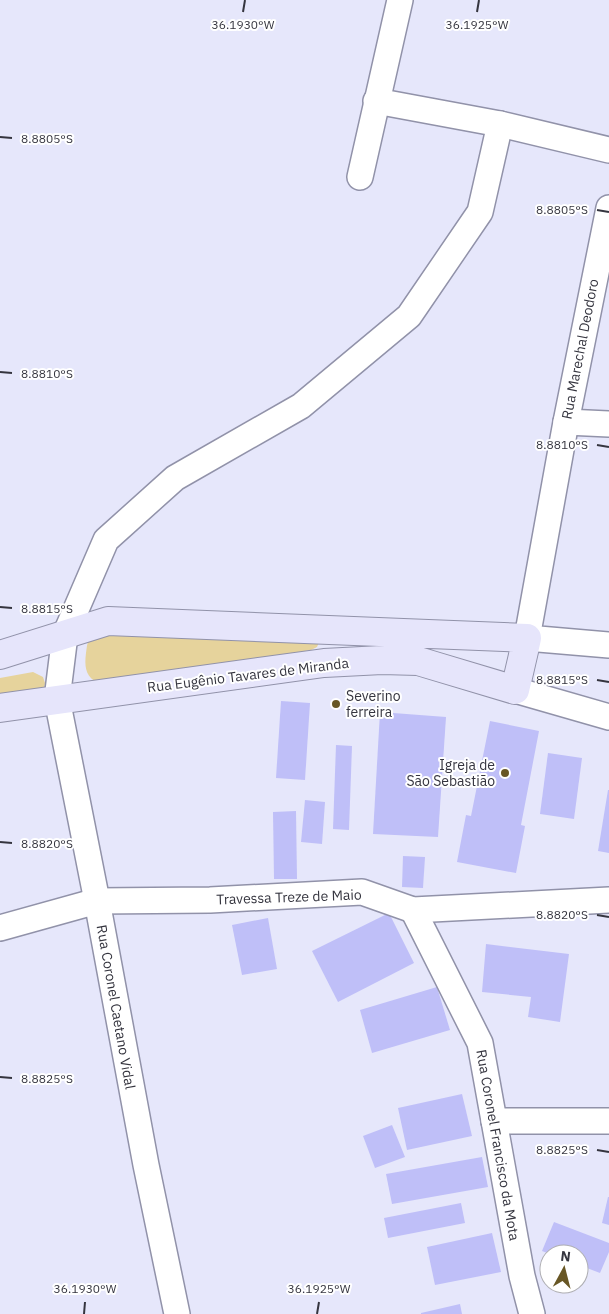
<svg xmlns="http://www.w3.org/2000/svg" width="609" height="1314" font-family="'IBM Plex Sans',sans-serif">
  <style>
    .green { fill: #e6d39c }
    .building { fill: #bfbff8 }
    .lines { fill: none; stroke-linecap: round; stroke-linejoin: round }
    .street-casing { stroke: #9192a9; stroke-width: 28 }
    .secondary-casing { stroke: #9192a9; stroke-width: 30 }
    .street { stroke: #fff; stroke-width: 25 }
    .secondary { stroke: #e6e5fb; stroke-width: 28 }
    .ticks { fill: none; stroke: #35353f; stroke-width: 2 }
    .poi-dot { fill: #685725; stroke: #fff; stroke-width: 2 }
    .labels { text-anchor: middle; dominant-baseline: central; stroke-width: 4; stroke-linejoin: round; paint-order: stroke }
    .street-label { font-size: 14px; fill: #35353f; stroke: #fff }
    .poi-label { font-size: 14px; fill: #35353f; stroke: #fff; text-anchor: start }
    .ticks-label { font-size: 12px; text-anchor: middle; fill: #35353f; stroke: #fff; stroke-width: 4; stroke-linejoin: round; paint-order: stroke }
  </style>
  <rect width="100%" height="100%" fill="#e6e7fb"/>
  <!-- green -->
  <g class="green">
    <path d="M 98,632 L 320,640 L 317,647 L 311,650 L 103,685 C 86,679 84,669 86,653 C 87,647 87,641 91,637 C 93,635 95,634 98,632 Z"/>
    <path d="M 33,672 L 43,677 L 45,683 L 44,691 L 0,703 L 0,678 Z"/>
  </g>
  <!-- building -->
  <g class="building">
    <path d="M 281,701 L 310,703 L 305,780 L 276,778 Z"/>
    <path d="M 380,712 L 446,717 L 438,837 L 373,834 Z"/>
    <path d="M 490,721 L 539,731 L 521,825 L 525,826 L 516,873 L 457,862 L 466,815 L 471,816 Z"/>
    <path d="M 336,745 L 352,746 L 349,830 L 333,829 Z"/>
    <path d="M 548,753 L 582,758 L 574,819 L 540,814 Z"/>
    <path d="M 608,790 L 609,790 L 609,853 L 598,851 Z"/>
    <path d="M 305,800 L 325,802 L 322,844 L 301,842 Z"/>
    <path d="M 296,811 L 297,879 L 274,879 L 273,812 Z"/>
    <path d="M 403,856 L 425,857 L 423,888 L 402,887 Z"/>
    <path d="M 389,913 L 414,963 L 338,1002 L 312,951 Z"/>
    <path d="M 268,918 L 277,969 L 242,975 L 232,925 Z"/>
    <path d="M 486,944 L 569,954 L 560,1022 L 528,1017 L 531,997 L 482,992 Z"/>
    <path d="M 437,987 L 450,1030 L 372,1053 L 360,1010 Z"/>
    <path d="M 462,1094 L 472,1136 L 407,1150 L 398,1108 Z"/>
    <path d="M 392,1125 L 405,1157 L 375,1168 L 363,1136 Z"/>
    <path d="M 482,1157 L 488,1187 L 392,1204 L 386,1174 Z"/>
    <path d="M 608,1197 L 609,1197 L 609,1225 L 602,1223 Z"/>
    <path d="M 461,1203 L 465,1223 L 388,1238 L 384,1218 Z"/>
    <path d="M 554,1222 L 609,1243 L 609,1252 L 600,1273 L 579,1265 L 579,1254 L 550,1254 L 542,1251 Z"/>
    <path d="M 492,1233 L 501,1272 L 435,1285 L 427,1247 Z"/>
    <path d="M 460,1304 L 462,1314 L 421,1314 L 421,1313 Z"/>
  </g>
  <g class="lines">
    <defs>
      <g id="street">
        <path d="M 376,101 L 500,124 L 609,150"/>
        <path d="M 360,177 L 400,0"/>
        <path d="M 609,208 L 566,422 L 527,638 L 609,645"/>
        <path d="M 566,422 L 609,424"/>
        <path d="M 515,690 L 609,717"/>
        <path d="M 413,910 L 480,1043 L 522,1276 L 532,1314"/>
        <path d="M 0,928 L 97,901 L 210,900 L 362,892 L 413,910 L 609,900"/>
        <path d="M 494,1121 L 609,1121"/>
        <path d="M 177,1314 L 146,1165 L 97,901 L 57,699 L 65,635 L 106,540 L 175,478 L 301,406 L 409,316 L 480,212 L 500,124"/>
      </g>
      <path id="secondary" d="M 0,655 L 108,621 L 527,638 L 515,690 L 418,661 L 382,660 L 324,663 L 0,708"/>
    </defs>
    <!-- street casing -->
    <use href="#street" class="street-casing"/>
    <!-- secondary casing -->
    <use href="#secondary" class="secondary-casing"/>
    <!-- street -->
    <use href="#street" class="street"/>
    <!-- secondary -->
    <use href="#secondary" class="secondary"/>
  </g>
  <!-- ticks -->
  <path class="ticks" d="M 243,12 L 245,0M 477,12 L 479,0M 0,137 L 12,138M 597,210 L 609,212M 0,372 L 12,373M 597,445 L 609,447M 0,607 L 12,608M 597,680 L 609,682M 0,842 L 12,843M 597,915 L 609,917M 0,1077 L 12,1078M 597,1150 L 609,1152M 84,1314 L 85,1302M 317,1314 L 319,1302"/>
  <!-- markers -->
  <g class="poi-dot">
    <circle cx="336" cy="704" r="5"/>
    <circle cx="505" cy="773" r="5"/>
  </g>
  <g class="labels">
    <!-- street labels -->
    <g class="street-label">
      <text transform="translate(580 349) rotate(-79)">Rua Marechal Deodoro</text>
      <text transform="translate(248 675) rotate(-7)">Rua Eugênio Tavares de Miranda</text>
      <text transform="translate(289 897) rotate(-2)">Travessa Treze de Maio</text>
      <text transform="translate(116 1007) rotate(80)">Rua Coronel Caetano Vidal</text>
      <text transform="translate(498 1145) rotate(80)">Rua Coronel Francisco da Mota</text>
    </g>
    <!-- poi labels -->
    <g class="poi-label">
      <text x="346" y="696">Severino<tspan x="346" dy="16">ferreira</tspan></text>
      <text x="495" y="765" text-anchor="end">Igreja de<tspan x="495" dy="16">São Sebastião</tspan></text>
    </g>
  </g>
  <g class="ticks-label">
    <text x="243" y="29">36.1930°W</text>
    <text x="477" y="29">36.1925°W</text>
    <text x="47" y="143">8.8805°S</text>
    <text x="562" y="214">8.8805°S</text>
    <text x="47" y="378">8.8810°S</text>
    <text x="562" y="449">8.8810°S</text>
    <text x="47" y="613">8.8815°S</text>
    <text x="562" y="684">8.8815°S</text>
    <text x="47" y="848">8.8820°S</text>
    <text x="562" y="919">8.8820°S</text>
    <text x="47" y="1083">8.8825°S</text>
    <text x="562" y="1154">8.8825°S</text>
    <text x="85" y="1293">36.1930°W</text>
    <text x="319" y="1293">36.1925°W</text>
  </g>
  <!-- north arrow -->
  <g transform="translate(564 1269) rotate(7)"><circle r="24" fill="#ffffff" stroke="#aeaeb2"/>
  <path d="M0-4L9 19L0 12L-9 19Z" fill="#685725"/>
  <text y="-8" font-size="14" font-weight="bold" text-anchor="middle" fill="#35353f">N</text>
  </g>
</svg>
